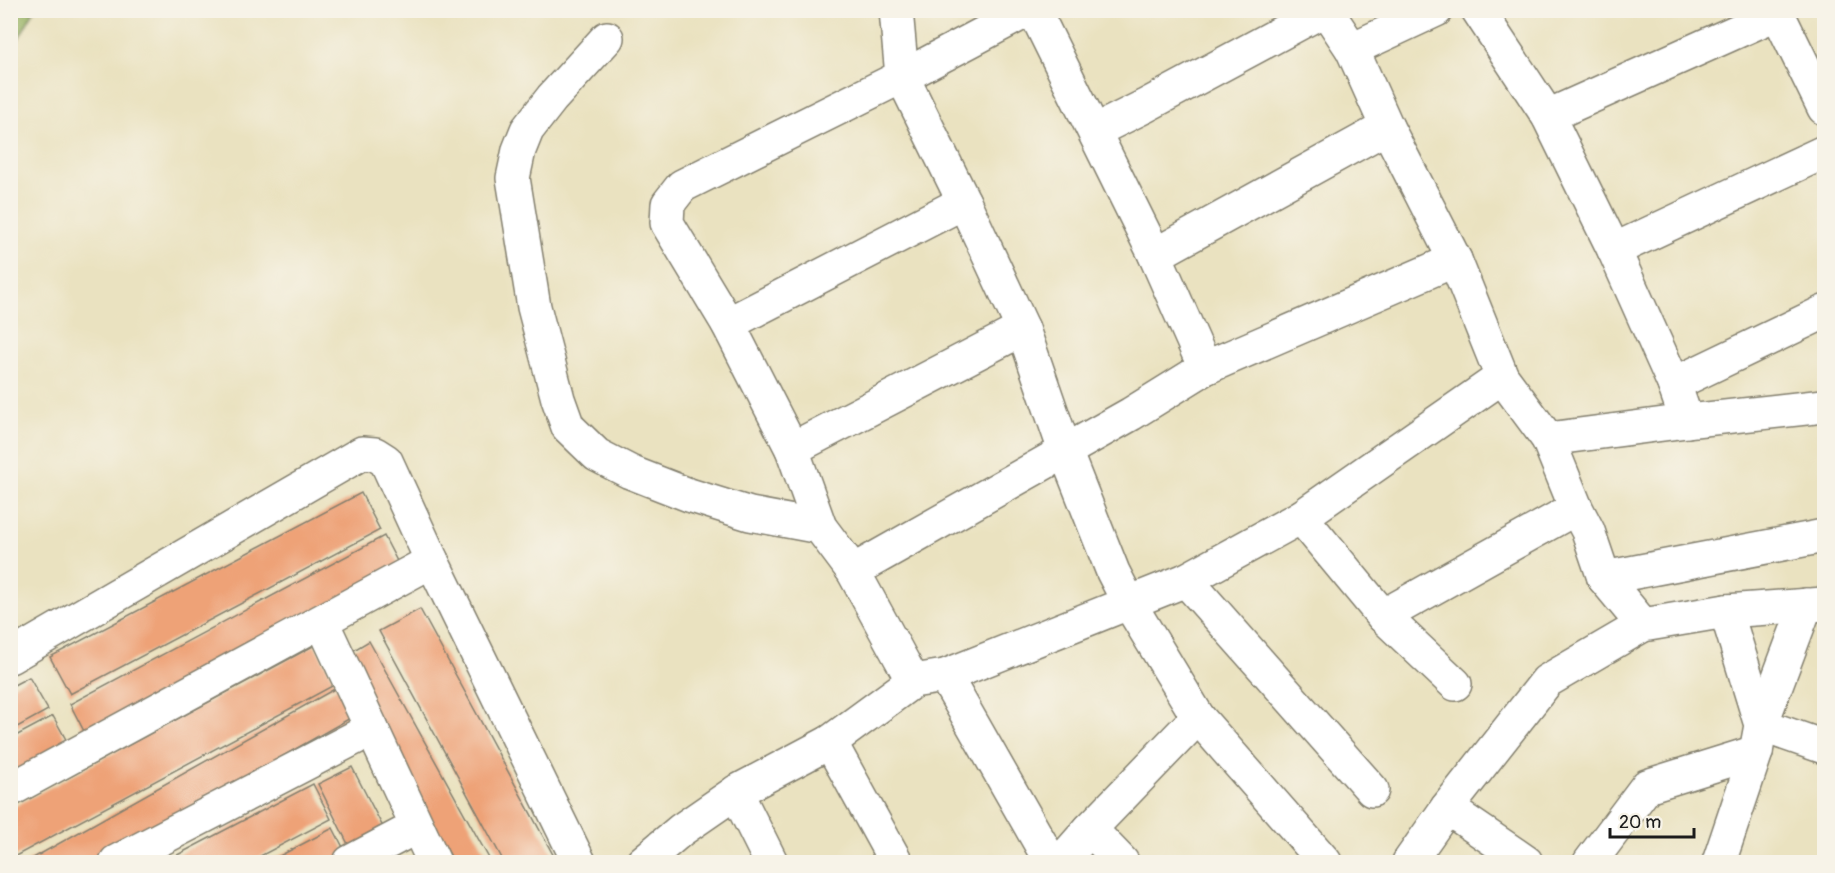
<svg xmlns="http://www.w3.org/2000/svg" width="1835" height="873" font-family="Pangolin,sans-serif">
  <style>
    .forest { fill: #98b264; stroke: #5a6740; stroke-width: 1.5 }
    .building { fill: #eea277 }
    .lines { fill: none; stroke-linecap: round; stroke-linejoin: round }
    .minor-casing { stroke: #837f6e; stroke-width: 36 }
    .minor { stroke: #fff; stroke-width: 33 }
  </style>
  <rect width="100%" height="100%" fill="#f7f3e8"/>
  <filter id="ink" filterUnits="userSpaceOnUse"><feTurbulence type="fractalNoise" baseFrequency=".0167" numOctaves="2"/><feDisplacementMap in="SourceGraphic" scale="12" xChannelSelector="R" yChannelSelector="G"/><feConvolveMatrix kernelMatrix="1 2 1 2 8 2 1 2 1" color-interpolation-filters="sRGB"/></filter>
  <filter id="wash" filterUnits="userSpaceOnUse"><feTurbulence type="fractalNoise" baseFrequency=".008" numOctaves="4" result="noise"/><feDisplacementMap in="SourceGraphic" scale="24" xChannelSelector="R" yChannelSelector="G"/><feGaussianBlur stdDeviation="1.35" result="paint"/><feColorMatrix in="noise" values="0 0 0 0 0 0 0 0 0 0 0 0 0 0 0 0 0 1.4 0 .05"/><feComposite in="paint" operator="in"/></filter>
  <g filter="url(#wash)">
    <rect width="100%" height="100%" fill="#eae2c0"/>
    <!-- forest -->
    <path class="forest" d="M 11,10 L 34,11 L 11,52 L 10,11 Z"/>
    <g id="blocks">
      <!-- building -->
      <g class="building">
        <path d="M 361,493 L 380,530 L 70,694 L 50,657 Z"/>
        <path d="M 384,536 L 400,567 L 86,735 L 70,704 Z"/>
        <path d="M 420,609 L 557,862 L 504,862 L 379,631 Z"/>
        <path d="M 369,641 L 491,862 L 454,862 L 342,657 Z"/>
        <path d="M 315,645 L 336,684 L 10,859 L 10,809 Z"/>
        <path d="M 29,677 L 48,710 L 10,731 L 10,687 Z"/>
        <path d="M 338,687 L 354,716 L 95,862 L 26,862 Z"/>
        <path d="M 53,716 L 69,745 L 10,777 L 10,739 Z"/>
        <path d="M 352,767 L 387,835 L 352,852 L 318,784 Z"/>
        <path d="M 313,784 L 331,819 L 249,862 L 164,862 Z"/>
        <path d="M 333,828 L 348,857 L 338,862 L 268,862 Z"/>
      </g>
    </g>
  </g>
  <g filter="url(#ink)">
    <use href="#blocks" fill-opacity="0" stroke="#837f6e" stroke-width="1.5"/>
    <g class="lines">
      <defs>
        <g id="minor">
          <path d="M 896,10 L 902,76 L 964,202 L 1023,329 L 1065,451 L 1113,572 L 1129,603 L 1198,717 L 1325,862"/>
          <path d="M 1034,10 L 1155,255 L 1205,368"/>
          <path d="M 1326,10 L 1352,49 L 1387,127 L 1455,260 L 1502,377 L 1548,439 L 1576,508 L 1588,531 L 1604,578 L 1643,625"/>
          <path d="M 1478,10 L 1548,116 L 1614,250 L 1674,384 L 1687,421"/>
          <path d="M 1776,10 L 1824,108"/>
          <path d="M 607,38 L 552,98 L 527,130 L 519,150 L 513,178 L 534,307 L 558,399 L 568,427 L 597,455 L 630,472 L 689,495 L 750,514 L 820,527"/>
          <path d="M 1352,49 L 1436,10"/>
          <path d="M 1548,116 L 1778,13"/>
          <path d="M 1095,131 L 1145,106 L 1324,10"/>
          <path d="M 1614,250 L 1824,152"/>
          <path d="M 1155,255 L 1387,127"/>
          <path d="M 728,324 L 964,202"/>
          <path d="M 1674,384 L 1824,312"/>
          <path d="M 1548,439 L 1687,421 L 1824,406"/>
          <path d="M 792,449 L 1023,329"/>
          <path d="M 1301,517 L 1383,616 L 1455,684"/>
          <path d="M 853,571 L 1131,414 L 1205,368 L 1455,260"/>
          <path d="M 1604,578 L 1824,536"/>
          <path d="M 1186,580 L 1372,790"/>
          <path d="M 1806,605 L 1761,725 L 1824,747"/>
          <path d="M 1383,616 L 1576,508"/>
          <path d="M 322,622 L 434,862"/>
          <path d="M 10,657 L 362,453 L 375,454 L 386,461 L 432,561 L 579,862"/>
          <path d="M 945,676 L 1186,580 L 1301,517 L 1502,377"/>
          <path d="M 913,681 L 853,571 L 820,527 L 792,449 L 728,324 L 667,223 L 668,204 L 682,186 L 917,69 L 1028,10"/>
          <path d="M 830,742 L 896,862"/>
          <path d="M 10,790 L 432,561"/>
          <path d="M 736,792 L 771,862"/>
          <path d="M 1447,808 L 1526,862"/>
          <path d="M 1090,829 L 1122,862"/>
          <path d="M 116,862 L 372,729"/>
          <path d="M 350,862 L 416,827"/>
          <path d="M 643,862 L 681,830 L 736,792 L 830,742 L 913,681 L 945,676 L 1051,862"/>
          <path d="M 1061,862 L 1090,829 L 1198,717"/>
          <path d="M 1409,862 L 1447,808 L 1547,681 L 1643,625 L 1726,611 L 1824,604"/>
          <path d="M 1590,862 L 1647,786 L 1756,752"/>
          <path d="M 1719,862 L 1756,752 L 1761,725 L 1726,611"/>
        </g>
      </defs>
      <!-- minor casing -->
      <use href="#minor" class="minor-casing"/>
      <!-- minor -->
      <use href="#minor" class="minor"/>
    </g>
  </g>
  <!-- margin -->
  <rect width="1835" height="873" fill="none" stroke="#f7f3e8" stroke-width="36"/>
  <!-- scale -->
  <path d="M1610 828v9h84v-9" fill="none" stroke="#1c1c1c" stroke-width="3"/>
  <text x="1619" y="828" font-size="18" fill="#1c1c1c" stroke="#f7f3e8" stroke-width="4.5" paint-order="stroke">20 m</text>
</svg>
